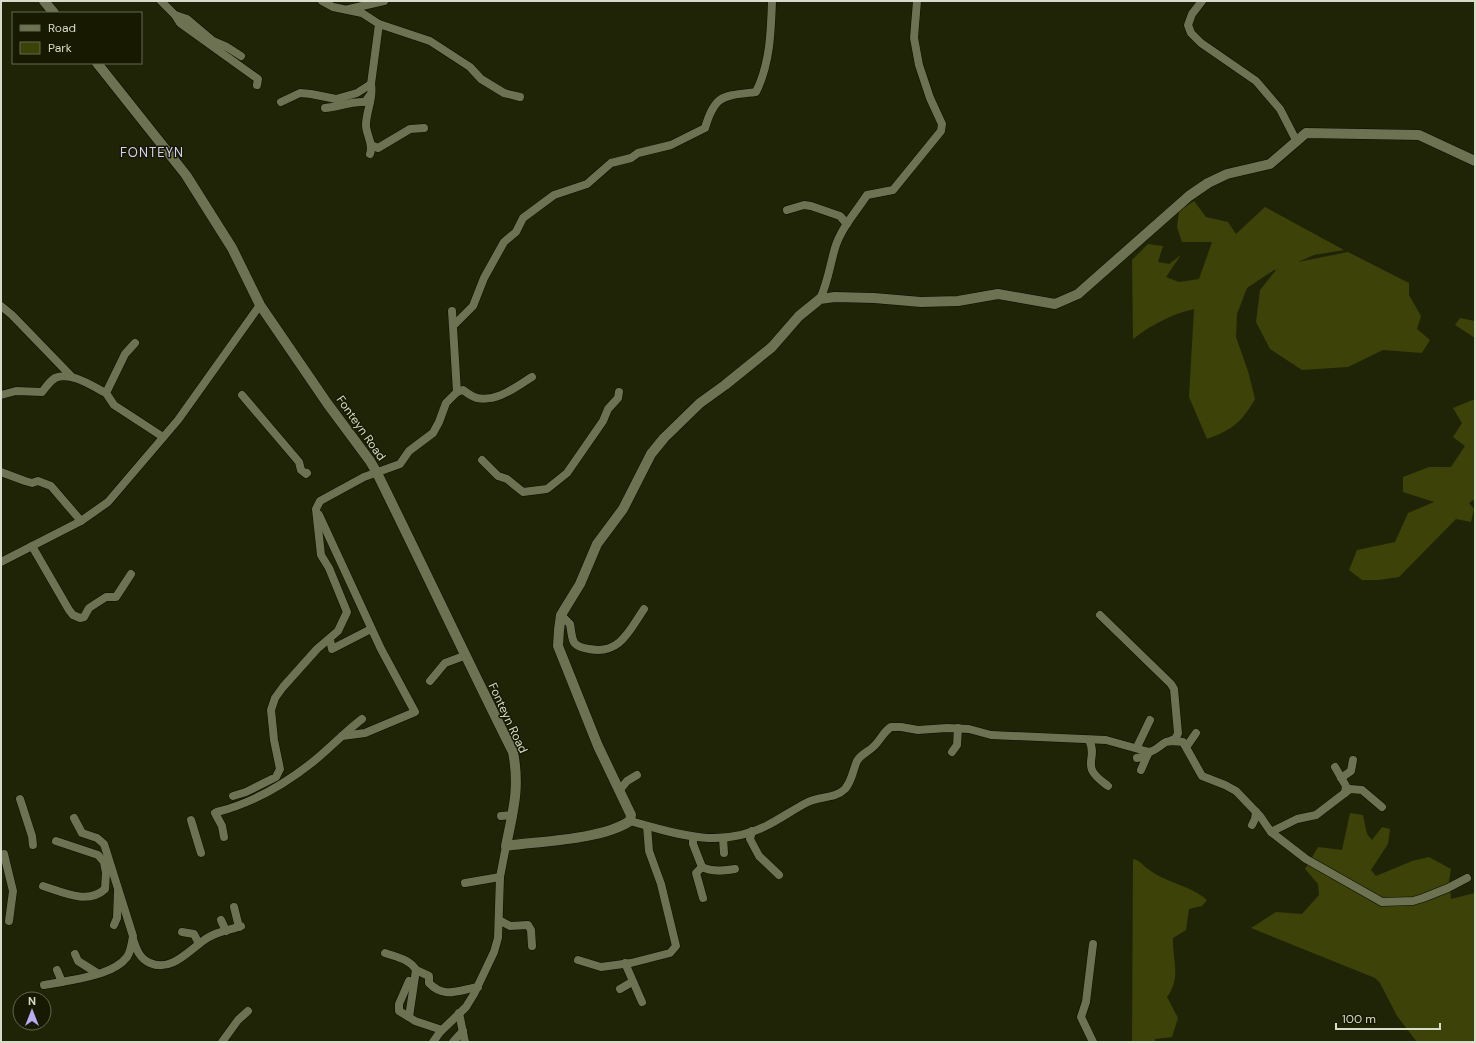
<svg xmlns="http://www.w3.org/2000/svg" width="1476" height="1043" font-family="'DM Sans',sans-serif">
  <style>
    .green { fill: #3c4208 }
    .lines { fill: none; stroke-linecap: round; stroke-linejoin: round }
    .minor-casing { stroke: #0a0d00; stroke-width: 9 }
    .tertiary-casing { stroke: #0a0d00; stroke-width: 11 }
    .minor { stroke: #6d7253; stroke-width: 8 }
    .tertiary { stroke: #6d7253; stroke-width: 10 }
    .labels { text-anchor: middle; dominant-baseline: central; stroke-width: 3; stroke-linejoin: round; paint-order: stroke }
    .street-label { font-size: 12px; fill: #d8dcca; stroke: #171a00 }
    .neighbourhood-label { font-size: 13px; letter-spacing: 1px; fill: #d8d0fb; stroke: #171a00 }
  </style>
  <rect width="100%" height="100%" fill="#202407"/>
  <!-- green -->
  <g class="green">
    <path d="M 1194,201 L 1206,217 L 1228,222 L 1236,234 L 1265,207 L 1344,250 L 1314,255 L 1298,262 L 1348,252 L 1409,283 L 1409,295 L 1421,316 L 1417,329 L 1430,340 L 1422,353 L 1383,350 L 1348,367 L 1302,370 L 1270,349 L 1256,322 L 1260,290 L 1276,270 L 1274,270 L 1247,288 L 1237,314 L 1236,337 L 1248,371 L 1255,399 C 1242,422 1232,430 1207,439 L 1189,397 L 1194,309 C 1172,314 1151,325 1133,339 L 1132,260 L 1148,244 L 1163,246 L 1158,262 L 1169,264 L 1181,255 L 1166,277 L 1179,282 L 1199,279 L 1212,242 L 1182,242 L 1177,227 L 1179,211 Z"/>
    <path d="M 1460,318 L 1475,321 L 1475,338 L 1455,325 Z"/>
    <path d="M 1475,399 L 1475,499 L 1469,503 L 1474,509 L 1471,522 L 1456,519 L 1399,577 L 1379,580 L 1362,580 L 1349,570 L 1357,550 L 1395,542 L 1408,513 L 1434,502 L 1403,492 L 1403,477 L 1429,467 L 1451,467 L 1465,446 L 1453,437 L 1462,423 L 1453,408 Z"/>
    <path d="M 1350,813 L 1363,815 L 1367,834 L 1372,840 L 1382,827 L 1390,829 L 1388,844 L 1371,870 L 1376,876 L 1412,861 L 1429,857 L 1451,869 L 1449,881 L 1451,899 L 1475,893 L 1475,1042 L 1417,1042 L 1397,1016 L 1380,983 L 1375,978 L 1251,928 L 1276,912 L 1302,914 L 1319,895 L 1318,884 L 1305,869 L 1318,847 L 1342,850 Z"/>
    <path d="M 1133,859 C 1141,861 1142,865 1148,869 C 1166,883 1190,885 1207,900 L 1202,906 L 1189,909 L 1186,930 L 1173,938 C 1172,961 1182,976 1167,997 L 1178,1018 L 1172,1037 L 1155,1039 L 1155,1042 L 1132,1042 Z"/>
  </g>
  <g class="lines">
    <defs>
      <g id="minor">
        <path d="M 161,1 L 175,15 L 187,19 L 213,41 L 227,47 L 241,56"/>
        <path d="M 322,1 L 333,7 L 362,13 L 379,24 L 371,84 C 374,98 366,111 366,125 C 366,135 374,144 370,154"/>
        <path d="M 1202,1 L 1192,14 L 1188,25 L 1191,33 L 1201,43 L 1256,81 L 1280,109 L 1297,142"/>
        <path d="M 349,9 L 384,1"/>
        <path d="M 175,15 L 180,23 L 258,79 L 257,85"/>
        <path d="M 379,24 L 430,41 L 470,67 L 481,79 L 504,93 L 520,97"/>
        <path d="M 281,102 L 300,93 L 311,94 L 336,99 L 357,93 L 371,84"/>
        <path d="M 325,108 C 339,107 350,101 365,102 L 370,95"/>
        <path d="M 371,145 L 378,148 L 410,129 L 424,128"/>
        <path d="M 787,210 L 804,205 L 811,206 L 840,216 L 847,224"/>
        <path d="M 820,299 C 828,282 830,265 835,248 C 841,228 856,212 867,195 L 893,190 L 941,131 L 942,124 L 930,98 L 919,65 L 914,38 L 917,1"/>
        <path d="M 1,306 L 12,315 L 72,377"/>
        <path d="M 452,311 L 457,392"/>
        <path d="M 453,326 L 473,306 L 484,278 L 504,242 L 516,232 L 523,218 L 554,195 L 587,184 L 611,163 L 631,158 L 638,153 L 671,145 L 705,128 C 715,94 723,96 756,92 C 770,64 771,32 772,1"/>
        <path d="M 135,343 L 125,354 L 106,393 L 114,405 L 163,437"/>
        <path d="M 1,395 L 16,391 L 42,392 C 46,387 50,381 55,378 C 71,371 92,386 106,393"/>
        <path d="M 242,395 L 299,462 L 301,470 L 306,474 L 307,473"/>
        <path d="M 482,460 L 498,476 L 507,479 L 523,492 L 547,489 L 567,473 L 603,421 L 608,409 L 618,398 L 619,392"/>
        <path d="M 1,472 L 25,481 L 32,483 L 38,481 L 51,486 L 81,521"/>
        <path d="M 319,515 L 381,649 L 415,712 L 365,733 L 342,736"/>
        <path d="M 32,546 L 69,610 L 73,615 L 80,618 L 84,617 L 89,608 L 106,597 L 116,597 L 131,574"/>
        <path d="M 1,562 L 81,521 L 108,502 L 178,420 L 260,305"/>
        <path d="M 561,615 L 570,624 C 573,640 570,646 589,649 C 620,655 629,631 644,609"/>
        <path d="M 1100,615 L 1171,684 L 1174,689 L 1178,733 L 1176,738 L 1170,741"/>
        <path d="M 330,640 L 332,649 L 371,629"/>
        <path d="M 430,681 L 445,663 L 464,656"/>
        <path d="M 1089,740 C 1096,753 1088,761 1092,770 C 1095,777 1103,782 1108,786"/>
        <path d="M 1187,746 L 1196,733"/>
        <path d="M 1137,747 L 1150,720"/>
        <path d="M 952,752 L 957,745 L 958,728"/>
        <path d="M 1137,758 L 1147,756 L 1149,752"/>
        <path d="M 1335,767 L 1346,786 L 1345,793"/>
        <path d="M 1141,770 L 1147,756"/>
        <path d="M 1341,778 L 1351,771 L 1353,760"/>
        <path d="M 619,791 L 627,781 L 637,775"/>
        <path d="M 233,796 L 246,792 L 276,777 L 280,769 L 274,740 L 271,710 L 275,698 L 283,687 L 317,649 L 338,631 L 347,612 L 329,568 L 321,555 L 316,509 L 320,501 L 364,477 L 400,464 L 409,451 L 433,433 L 439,422 L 446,403 L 457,392 L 463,390 C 467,393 473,397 477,398 C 498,402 515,387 532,377"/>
        <path d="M 20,799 L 32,836 L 33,845"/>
        <path d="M 217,812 C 253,803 285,784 314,761 C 330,748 345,732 362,719"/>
        <path d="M 215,813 L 222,826 L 224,837"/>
        <path d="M 501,816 L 513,815"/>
        <path d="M 191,820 L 201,853"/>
        <path d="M 630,821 C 676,834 720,849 766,826 C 780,819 794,809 808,802 C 820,796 835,799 845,789 C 852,781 853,770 857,761 C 861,754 868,752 873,747 C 880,741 883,732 891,727 L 901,727 L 918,730 L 947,728 L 969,729 L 991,735 L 1106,740 L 1149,752 C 1157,750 1160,745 1166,742 C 1171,740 1178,742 1183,742 L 1202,776 L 1225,785 L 1236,791 L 1260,816 L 1271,832 L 1306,859 L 1382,902 L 1413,901 L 1423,898 L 1448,888 L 1467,878"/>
        <path d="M 1252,825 L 1255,819 L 1256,812"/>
        <path d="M 752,831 L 750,839 L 759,856 L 779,875"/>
        <path d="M 1271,832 L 1297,819 L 1316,815 L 1350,789 L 1362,790 L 1382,807"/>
        <path d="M 693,838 L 693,844 L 702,867 C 712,872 723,871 735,869"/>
        <path d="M 723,838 L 724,853"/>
        <path d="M 4,854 L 13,891 L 9,921"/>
        <path d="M 702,867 L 696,873 L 703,898"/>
        <path d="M 465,883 L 500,877"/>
        <path d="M 43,886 C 62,892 88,905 105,889 L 106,873 L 104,862 L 98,855 L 56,841"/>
        <path d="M 234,907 L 239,927"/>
        <path d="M 221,920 L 226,931"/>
        <path d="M 499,920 L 510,926 L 528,925 L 531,930 L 532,946"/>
        <path d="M 114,925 L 117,918 L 118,891"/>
        <path d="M 182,932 L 194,934 L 199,944"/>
        <path d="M 133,939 C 136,949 140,959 150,963 C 173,973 191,947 209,937 C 219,931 230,930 241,926"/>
        <path d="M 1093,944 L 1086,1002 L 1081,1017 L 1093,1042"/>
        <path d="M 385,953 C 396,957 410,959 416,970 L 409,1017 L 415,1021 L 442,1030"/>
        <path d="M 75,954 L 78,961 L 97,973"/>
        <path d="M 578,960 L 601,967 L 631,963 L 670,953 L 676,946 L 661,884 L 649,851 L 647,826"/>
        <path d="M 625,963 L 642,1002"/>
        <path d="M 57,970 L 62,982 C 82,978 114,974 127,957 C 131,951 132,943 133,936 L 104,844 L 97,838 L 82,833 L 74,818"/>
        <path d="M 416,970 L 429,976 L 429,983 C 444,999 459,990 478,987"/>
        <path d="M 44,985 L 62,982"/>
        <path d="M 620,989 L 632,982"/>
        <path d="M 459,1013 L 465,1042"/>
        <path d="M 409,1017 L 399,1011 L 399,1004 L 409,981"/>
        <path d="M 222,1042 L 238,1020 L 248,1011"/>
        <path d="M 433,1042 L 440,1032 L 466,1007 L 474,994 L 494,952 L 498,938 L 500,877 L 506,846"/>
        <path d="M 453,1042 L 463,1031"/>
      </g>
      <g id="tertiary">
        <path d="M 44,1 L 54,13"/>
        <path d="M 97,63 L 186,175 L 232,248 L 260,305 L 327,403 L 370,461 L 377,473 C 423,566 467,660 513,752 C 520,788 513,811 506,846 C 541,841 601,840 630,821 L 631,815 L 598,746 L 558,646 L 559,630 L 561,615 L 580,584 L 597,544 L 623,509 L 651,454 L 664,438 L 700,403 L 725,385 L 772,347 L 799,316 L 820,299 L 835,297 L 874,298 L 921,302 L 958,301 L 998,294 L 1055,304 L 1078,294 L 1189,196 L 1208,183 L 1227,174 L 1270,164 L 1306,133 L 1419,135 L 1475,161"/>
      </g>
    </defs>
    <!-- minor casing -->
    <use href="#minor" class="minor-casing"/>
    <!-- tertiary casing -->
    <use href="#tertiary" class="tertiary-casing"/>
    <!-- minor -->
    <use href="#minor" class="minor"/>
    <!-- tertiary -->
    <use href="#tertiary" class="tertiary"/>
  </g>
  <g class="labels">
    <!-- street labels -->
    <g class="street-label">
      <text transform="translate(361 428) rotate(55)">Fonteyn Road</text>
      <text transform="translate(508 718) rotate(65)">Fonteyn Road</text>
    </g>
    <!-- neighbourhood labels -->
    <g class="neighbourhood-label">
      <text x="152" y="152">FONTEYN</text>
    </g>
  </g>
  <!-- border -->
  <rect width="1476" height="1043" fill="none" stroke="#d8dcca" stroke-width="4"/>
  <!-- legend -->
  <rect x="12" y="12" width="130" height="52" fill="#171a00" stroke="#646851"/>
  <rect x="20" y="25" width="20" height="6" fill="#6d7253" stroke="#646851"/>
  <text x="48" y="32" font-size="12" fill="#d8dcca">Road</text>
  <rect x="20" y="42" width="20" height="12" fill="#3c4208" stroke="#646851"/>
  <text x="48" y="52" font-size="12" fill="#d8dcca">Park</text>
  <!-- north arrow -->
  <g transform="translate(32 1011)"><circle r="19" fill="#171a00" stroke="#646851"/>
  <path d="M0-3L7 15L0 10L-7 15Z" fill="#bbaaf6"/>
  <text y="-6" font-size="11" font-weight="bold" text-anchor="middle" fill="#d8dcca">N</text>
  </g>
  <!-- scale -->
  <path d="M1336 1023v6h104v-6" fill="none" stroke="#d8dcca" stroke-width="2"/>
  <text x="1342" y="1023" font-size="12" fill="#d8dcca" stroke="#171a00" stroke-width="3" paint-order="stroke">100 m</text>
</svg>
